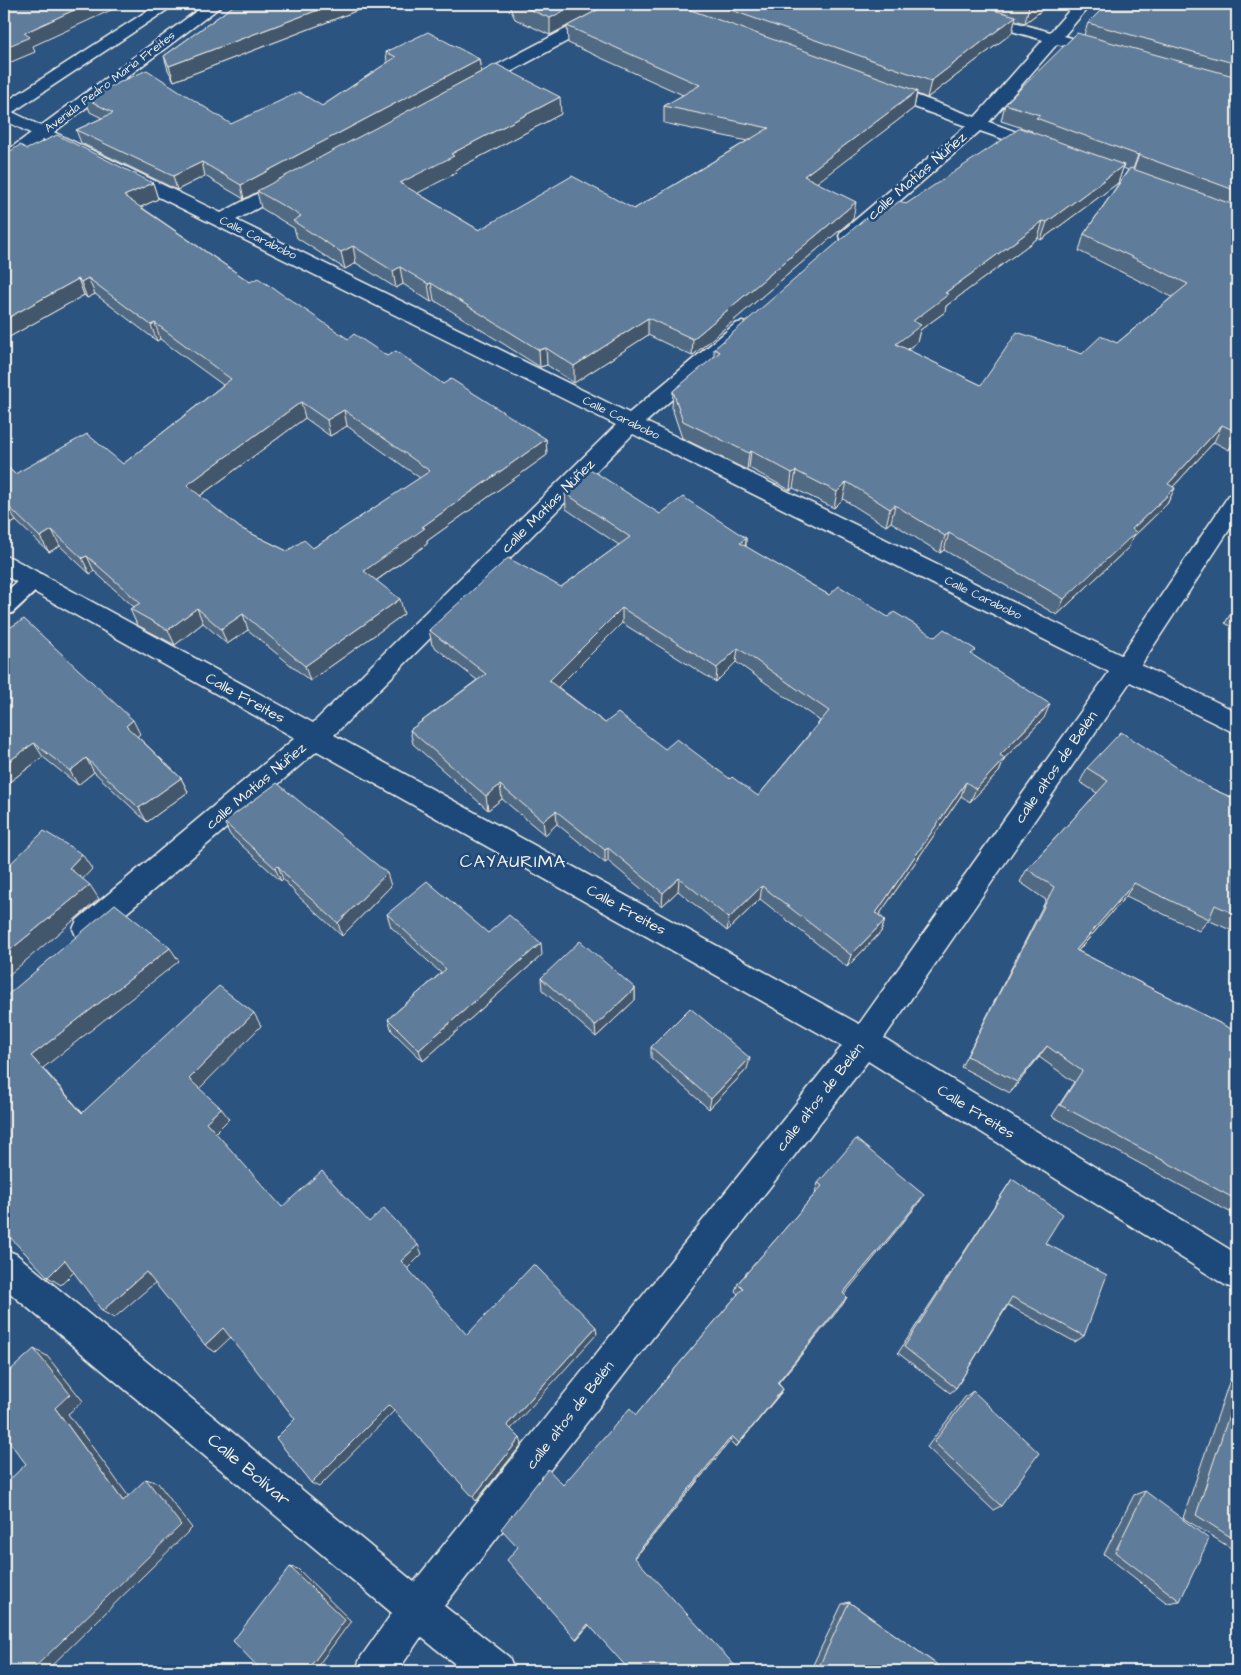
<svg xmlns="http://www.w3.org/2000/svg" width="1241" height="1675" font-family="'Architects Daughter',sans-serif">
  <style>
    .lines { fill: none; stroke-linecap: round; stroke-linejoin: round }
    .lane-casing { stroke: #f4f1e8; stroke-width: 4 }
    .street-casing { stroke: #f4f1e8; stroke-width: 3 }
    .secondary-casing { stroke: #f4f1e8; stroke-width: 3 }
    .lane { fill: #1f4a7a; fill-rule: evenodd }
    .street { fill: #1f4a7a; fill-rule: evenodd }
    .secondary { fill: #1f4a7a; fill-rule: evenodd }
    .wall { fill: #516a84; stroke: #f4f1e8; fill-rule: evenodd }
    .shaded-wall { fill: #42566c; stroke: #f4f1e8 }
    .building { fill: #5e7b9a; stroke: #f4f1e8; fill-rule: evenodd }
    .labels { text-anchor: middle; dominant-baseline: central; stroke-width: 5; stroke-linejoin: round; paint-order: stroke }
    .far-street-label { font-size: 12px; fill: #f4f1e8; stroke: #1f4a7a }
    .street-label { font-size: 15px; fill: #f4f1e8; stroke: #1f4a7a }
    .quarter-label { font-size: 18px; letter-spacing: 1px; fill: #f4f1e8; stroke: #1f4a7a }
    .near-street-label { font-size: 18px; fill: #f4f1e8; stroke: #1f4a7a }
  </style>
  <rect width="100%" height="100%" fill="#2c5481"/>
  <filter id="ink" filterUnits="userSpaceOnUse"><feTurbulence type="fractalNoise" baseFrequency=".02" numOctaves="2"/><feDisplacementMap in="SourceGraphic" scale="10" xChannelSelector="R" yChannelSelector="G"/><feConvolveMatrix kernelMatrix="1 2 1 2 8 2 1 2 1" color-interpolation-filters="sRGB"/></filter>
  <g filter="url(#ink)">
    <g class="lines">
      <defs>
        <path id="lane" d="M 33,572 L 41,574 L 44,580 L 41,586 L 12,613 L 4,615 L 4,594 L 25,574 Z"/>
        <g id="street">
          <path d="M 613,4 L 632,4 L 630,7 L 477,90 L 465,90 L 463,86 L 465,82 Z"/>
          <path d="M 925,4 L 950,4 L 1050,32 L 1075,4 L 1091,4 L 1064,36 L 1075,39 L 1077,42 L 1075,45 L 1069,47 L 1057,44 L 989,122 L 1052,145 L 1055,149 L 1052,153 L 1046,154 L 980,131 L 855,240 L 841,240 L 839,236 L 841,232 L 966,126 L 876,93 L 874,89 L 876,85 L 888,85 L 975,117 L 1043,40 L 927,7 Z"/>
          <path d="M 4,108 L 221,213 L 286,178 L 298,178 L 301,182 L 298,186 L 236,220 L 629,413 L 735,324 L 742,322 L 749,324 L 752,328 L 749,332 L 646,422 L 1121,655 L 1229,495 L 1237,493 L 1237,518 L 1141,665 L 1237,712 L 1237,734 L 1130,682 L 884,1038 L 1237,1254 L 1237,1290 L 1225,1285 L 868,1061 L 444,1606 L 509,1657 L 515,1671 L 464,1671 L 421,1637 L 398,1671 L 355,1671 L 361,1657 L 392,1613 L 4,1288 L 4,1249 L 16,1254 L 414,1582 L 842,1046 L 317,751 L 97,938 L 87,942 L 77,938 L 73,929 L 77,920 L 295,738 L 4,575 L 4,556 L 12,558 L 313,723 L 616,425 L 4,120 ZM 633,434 L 1109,672 L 859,1024 L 334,735 Z"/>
        </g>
        <g id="secondary">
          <path d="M 158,4 L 176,4 L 10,114 L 4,115 L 4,103 Z"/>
          <path d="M 206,4 L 224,4 L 10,165 L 4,166 L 4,153 Z"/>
        </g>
      </defs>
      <!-- lane casing -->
      <use href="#lane" class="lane-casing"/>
      <!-- street casing -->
      <use href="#street" class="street-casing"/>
      <!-- secondary casing -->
      <use href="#secondary" class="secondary-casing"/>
      <!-- lane -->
      <use href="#lane" class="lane"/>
      <!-- street -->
      <use href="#street" class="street"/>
      <!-- secondary -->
      <use href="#secondary" class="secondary"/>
    </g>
    <!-- wall -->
    <g class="wall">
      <path d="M 236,4 L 374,4 L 174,81 L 168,70 L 164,56 Z"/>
      <path d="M 508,4 L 1050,4 L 1025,23 L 1015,20 L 1012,33 L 927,98 L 917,94 L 914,108 L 817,182 L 853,219 L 692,356 L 648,335 L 574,383 L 547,365 L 540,367 L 434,300 L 431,302 L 403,284 L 396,288 L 356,263 L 345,269 L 297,238 L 294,228 L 261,208 L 257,192 L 244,199 L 205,176 L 177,190 L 81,143 L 76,130 L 102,118 L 90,112 L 85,98 L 231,124 L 322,106 L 387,63 L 386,52 L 479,59 L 481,72 L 561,114 L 455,170 L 456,173 L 417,193 L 479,230 L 634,209 L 747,141 L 664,123 L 664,106 L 683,95 L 568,43 L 567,26 L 550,35 L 515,19 Z"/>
      <path d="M 1237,4 L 1237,440 L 1229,450 L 1214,442 L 1173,487 L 1175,488 L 1167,504 L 1133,537 L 1128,548 L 1057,615 L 944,550 L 940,553 L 891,522 L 886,526 L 843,499 L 834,508 L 793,488 L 790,490 L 749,468 L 747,470 L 682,438 L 672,408 L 673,391 L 714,358 L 714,349 L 880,214 L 906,204 L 1032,133 L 1032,131 L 1001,121 L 1005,104 L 1084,35 L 1088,23 ZM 1123,168 L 1128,170 L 1084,234 L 1079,251 L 1172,297 L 1117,343 L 981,385 L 908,350 L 917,342 L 920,330 L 945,312 L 946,306 L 1038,238 L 1041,240 L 1118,183 Z"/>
      <path d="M 27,149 L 153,183 L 158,199 L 141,207 L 250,282 L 348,339 L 387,356 L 443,384 L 546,439 L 547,455 L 427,541 L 427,544 L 376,581 L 404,614 L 310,681 L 248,630 L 227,644 L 203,623 L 175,645 L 137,625 L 130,609 L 134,607 L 94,571 L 90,574 L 60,546 L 49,552 L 16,521 L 6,527 L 4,524 L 4,464 L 15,474 L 123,464 L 223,385 L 160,339 L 157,341 L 95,294 L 87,298 L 84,295 L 4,340 ZM 305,418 L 330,436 L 347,426 L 420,478 L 313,548 L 287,551 L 240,528 L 200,496 Z"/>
      <path d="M 565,493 L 660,514 L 746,538 L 746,547 L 829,595 L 888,617 L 935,637 L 974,656 L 1044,718 L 1005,758 L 999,772 L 970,802 L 961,796 L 879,915 L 885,920 L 881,932 L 847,967 L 760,899 L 727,931 L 678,891 L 662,906 L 608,861 L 605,863 L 557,824 L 545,835 L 502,799 L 488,810 L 413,744 L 410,730 L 477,680 L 432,645 L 429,630 L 561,587 L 619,545 L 566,509 ZM 622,623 L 716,682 L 736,662 L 820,721 L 758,796 L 665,749 L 605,723 L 558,687 Z"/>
      <path d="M 1237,563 L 1237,578 L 1232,573 Z"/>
      <path d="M 1237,603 L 1237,630 L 1225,623 Z"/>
      <path d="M 4,631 L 140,734 L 137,736 L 181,778 L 188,792 L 147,822 L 94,772 L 78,785 L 43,757 L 8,783 L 4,779 Z"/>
      <path d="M 1087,768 L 1208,787 L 1237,800 L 1237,933 L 1208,920 L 1199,931 L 1126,896 L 1078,951 L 1237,1032 L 1237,1216 L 1052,1116 L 1074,1082 L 1039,1057 L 1010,1093 L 961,1067 L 1046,900 L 1020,882 L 1027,869 L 1097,793 L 1080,782 Z"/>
      <path d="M 224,822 L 391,886 L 342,936 L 297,895 L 283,879 L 281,881 L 230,835 Z"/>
      <path d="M 387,914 L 488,933 L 542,955 L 423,1061 L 392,1031 L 388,1019 L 441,973 L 391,927 Z"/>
      <path d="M 541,978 L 635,988 L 635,1000 L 596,1037 L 542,990 Z"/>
      <path d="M 651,1047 L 747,1069 L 709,1109 L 651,1058 Z"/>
      <path d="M 1012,1179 L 1045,1243 L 1084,1336 L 1075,1342 L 1008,1305 L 956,1388 L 950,1393 L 898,1353 L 1006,1188 Z"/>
      <path d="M 818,1183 L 918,1204 L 844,1294 L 843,1304 L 778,1383 L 783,1389 L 780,1394 L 736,1447 L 730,1441 L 635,1558 L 589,1625 L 577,1639 L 576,1639 L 518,1547 L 563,1485 L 636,1415 L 738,1294 L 735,1291 L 738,1283 L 816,1193 L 815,1192 Z"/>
      <path d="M 1237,1359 L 1237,1552 L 1183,1518 Z"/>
      <path d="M 973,1391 L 1001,1506 L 993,1510 L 927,1447 L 965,1397 Z"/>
      <path d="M 1145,1491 L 1180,1601 L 1167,1603 L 1104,1554 L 1134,1495 Z"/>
      <path d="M 849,1602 L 946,1671 L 810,1671 L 842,1604 Z"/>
    </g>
    <!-- shaded-wall -->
    <g class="shaded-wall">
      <path d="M 87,4 L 124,4 L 33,46 L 35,52 L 4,65 L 4,48 L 24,33 Z"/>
      <path d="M 334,4 L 374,4 L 174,81 L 169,66 Z"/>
      <path d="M 578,4 L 609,4 L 550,35 L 550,18 Z"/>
      <path d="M 1032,4 L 1050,4 L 1025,23 L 1029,6 Z"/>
      <path d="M 1016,16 L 1012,33 L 927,98 L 931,81 Z"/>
      <path d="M 479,59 L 481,72 L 244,199 L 241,185 Z"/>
      <path d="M 917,91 L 914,108 L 802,194 L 804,176 Z"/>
      <path d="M 560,97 L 561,114 L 455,170 L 456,173 L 403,201 L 400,183 L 451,154 Z"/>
      <path d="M 1138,155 L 1139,155 L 1133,171 L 1132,172 Z"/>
      <path d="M 202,162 L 205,176 L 177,190 L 173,176 Z"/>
      <path d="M 1124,165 L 1118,183 L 1041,240 L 1047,222 Z"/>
      <path d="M 153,183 L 158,199 L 130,212 L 124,196 Z"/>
      <path d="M 856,202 L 853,219 L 692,356 L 693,339 Z"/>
      <path d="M 1043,221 L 1038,238 L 946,306 L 945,312 L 920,330 L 917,342 L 892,361 L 896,344 L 913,321 L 945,293 Z"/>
      <path d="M 353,246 L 356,263 L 345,269 L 341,252 Z"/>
      <path d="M 400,267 L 403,284 L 396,288 L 393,271 Z"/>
      <path d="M 88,278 L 95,294 L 87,298 L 81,282 Z"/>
      <path d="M 78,279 L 84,295 L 4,340 L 4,320 Z"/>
      <path d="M 431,283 L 434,300 L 431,302 L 428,284 Z"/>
      <path d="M 648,318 L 648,335 L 574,383 L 574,366 Z"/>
      <path d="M 155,323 L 160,339 L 157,341 L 151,325 Z"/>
      <path d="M 546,348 L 547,365 L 540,367 L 539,350 Z"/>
      <path d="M 301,402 L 305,418 L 193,501 L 187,485 Z"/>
      <path d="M 344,410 L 347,426 L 330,436 L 327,420 Z"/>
      <path d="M 1222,425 L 1214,442 L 1160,501 L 1168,484 Z"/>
      <path d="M 1237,432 L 1237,440 L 1229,450 Z"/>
      <path d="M 546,439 L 547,455 L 427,541 L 427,544 L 367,587 L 364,571 L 422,527 Z"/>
      <path d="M 751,451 L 749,468 L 747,470 L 749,453 Z"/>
      <path d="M 796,471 L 793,488 L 790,490 L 792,473 Z"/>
      <path d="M 847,482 L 843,499 L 834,508 L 837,492 Z"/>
      <path d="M 1175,488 L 1167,504 L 1133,537 L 1128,548 L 1057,615 L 1064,599 L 1132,529 Z"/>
      <path d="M 895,505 L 891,522 L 886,526 L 890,509 Z"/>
      <path d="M 8,506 L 16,521 L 6,527 L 4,522 L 4,508 Z"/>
      <path d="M 52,530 L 60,546 L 49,552 L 40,537 Z"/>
      <path d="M 949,533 L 944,550 L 940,553 L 945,536 Z"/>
      <path d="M 746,538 L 745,553 L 740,543 Z"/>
      <path d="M 87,556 L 94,571 L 90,574 L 82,558 Z"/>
      <path d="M 400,599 L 404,614 L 310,681 L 305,666 Z"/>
      <path d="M 197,608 L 203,623 L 175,645 L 168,630 Z"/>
      <path d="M 622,608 L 622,623 L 550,695 L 549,681 Z"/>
      <path d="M 243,614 L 248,630 L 227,644 L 221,629 Z"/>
      <path d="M 738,648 L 736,662 L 716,682 L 717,668 Z"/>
      <path d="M 1050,704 L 1044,718 L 994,769 L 1000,755 Z"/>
      <path d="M 133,720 L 140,734 L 133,740 L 126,726 Z"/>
      <path d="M 34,743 L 43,757 L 8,783 L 4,777 L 4,765 Z"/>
      <path d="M 86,758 L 94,772 L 78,785 L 70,771 Z"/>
      <path d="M 1005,758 L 999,772 L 970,802 L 976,789 Z"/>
      <path d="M 181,778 L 188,792 L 147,822 L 139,808 Z"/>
      <path d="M 966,782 L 961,796 L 872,925 L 876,913 Z"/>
      <path d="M 500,785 L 502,799 L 488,810 L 486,796 Z"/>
      <path d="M 556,811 L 557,824 L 545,835 L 543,821 Z"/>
      <path d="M 608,848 L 608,861 L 605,863 L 605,850 Z"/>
      <path d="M 82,854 L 92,869 L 79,883 L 69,868 Z"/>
      <path d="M 278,866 L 283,879 L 281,881 L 275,868 Z"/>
      <path d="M 387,873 L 391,886 L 342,936 L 338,923 Z"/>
      <path d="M 679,878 L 678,891 L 662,906 L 663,893 Z"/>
      <path d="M 1134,883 L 1126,896 L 1068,962 L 1076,950 Z"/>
      <path d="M 90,885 L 99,899 L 4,979 L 4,955 Z"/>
      <path d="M 762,886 L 760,899 L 727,931 L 729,918 Z"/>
      <path d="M 885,920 L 881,932 L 847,967 L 851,955 Z"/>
      <path d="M 541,943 L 542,955 L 423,1061 L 419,1050 Z"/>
      <path d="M 170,948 L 179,961 L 43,1068 L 93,1125 L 82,1113 L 31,1056 Z"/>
      <path d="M 635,988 L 635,1000 L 596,1037 L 595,1026 Z"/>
      <path d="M 254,1013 L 261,1026 L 197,1091 L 189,1079 Z"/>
      <path d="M 1047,1046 L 1039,1057 L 1010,1093 L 1017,1082 Z"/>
      <path d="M 750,1058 L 747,1069 L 709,1109 L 711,1099 Z"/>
      <path d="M 221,1108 L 229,1119 L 215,1133 L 206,1122 Z"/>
      <path d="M 924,1195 L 918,1204 L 839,1301 L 843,1293 Z"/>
      <path d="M 418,1245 L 422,1254 L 406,1270 L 401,1261 Z"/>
      <path d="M 65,1260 L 77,1269 L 61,1285 L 48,1277 Z"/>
      <path d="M 146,1272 L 157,1281 L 114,1318 L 102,1311 Z"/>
      <path d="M 847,1297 L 843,1304 L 774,1388 L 777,1383 Z"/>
      <path d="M 596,1327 L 597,1334 L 510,1430 L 507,1425 Z"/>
      <path d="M 223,1328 L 232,1336 L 215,1352 L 205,1345 Z"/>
      <path d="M 34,1349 L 47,1356 L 83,1401 L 68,1414 L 135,1505 L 123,1501 L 55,1408 Z"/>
      <path d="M 783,1389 L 780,1394 L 736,1447 L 739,1443 Z"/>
      <path d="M 389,1405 L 394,1411 L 319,1487 L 311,1483 Z"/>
      <path d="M 732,1436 L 730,1441 L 634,1559 L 634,1557 Z"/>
      <path d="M 520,1438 L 522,1444 L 476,1501 L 473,1497 Z"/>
      <path d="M 146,1479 L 158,1483 L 192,1528 L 46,1671 L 31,1671 Z"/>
      <path d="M 290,1567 L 298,1569 L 351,1621 L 314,1671 L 307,1671 Z"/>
      <path d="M 588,1624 L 589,1625 L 577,1639 L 576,1639 Z"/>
    </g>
    <!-- building -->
    <g class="building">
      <path d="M 4,4 L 87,4 L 24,33 L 30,37 L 4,48 Z"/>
      <path d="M 236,4 L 334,4 L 169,66 L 164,56 Z"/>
      <path d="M 516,4 L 578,4 L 550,18 Z"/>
      <path d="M 609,4 L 674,4 L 917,91 L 804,176 L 856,202 L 693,339 L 648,318 L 574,366 L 546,348 L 539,350 L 431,283 L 428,284 L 400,267 L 393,271 L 353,246 L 341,252 L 293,221 L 301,216 L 257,191 L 496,64 L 560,97 L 451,154 L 454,156 L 400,183 L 479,230 L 572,176 L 634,209 L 769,128 L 664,106 L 700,85 L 567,26 Z"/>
      <path d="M 714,4 L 971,4 L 1016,16 L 931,81 Z"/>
      <path d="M 1019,4 L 1032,4 L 1029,6 Z"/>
      <path d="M 1107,4 L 1237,4 L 1237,64 L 1088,23 Z"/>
      <path d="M 428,32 L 479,59 L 241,185 L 202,162 L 173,176 L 76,130 L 113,113 L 85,98 L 147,70 L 231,124 L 299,92 L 322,106 L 396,57 L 386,52 Z"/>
      <path d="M 1077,33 L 1237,77 L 1237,191 L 1139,155 L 1140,153 L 1138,155 L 1036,118 L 1040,115 L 1005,104 Z"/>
      <path d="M 1020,128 L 1124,165 L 1047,222 L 1043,221 L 945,293 L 949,294 L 913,321 L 921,325 L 896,344 L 981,385 L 1017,332 L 1082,354 L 1101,336 L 1117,343 L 1188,284 L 1084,234 L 1130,168 L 1237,206 L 1237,432 L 1222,425 L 1168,484 L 1175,488 L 1132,529 L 1136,532 L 1064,599 L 949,533 L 945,536 L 895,505 L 890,509 L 847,482 L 837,492 L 796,471 L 792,473 L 751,451 L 749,453 L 683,421 L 673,391 L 720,352 L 714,349 L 874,211 L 880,214 L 900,201 L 906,204 Z"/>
      <path d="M 57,135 L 153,183 L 124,196 L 250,282 L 258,278 L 348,339 L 354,334 L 387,356 L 396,351 L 443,384 L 451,379 L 546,439 L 422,527 L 425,528 L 364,571 L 400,599 L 305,666 L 243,614 L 221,629 L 197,608 L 168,630 L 130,609 L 140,603 L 87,556 L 82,558 L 52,530 L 40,537 L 8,506 L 4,508 L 4,464 L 15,474 L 87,434 L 123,464 L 231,379 L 155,323 L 151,325 L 88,278 L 81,282 L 78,279 L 4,320 L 4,155 L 20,145 L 27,149 ZM 301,402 L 327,420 L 344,410 L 430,471 L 313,548 L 304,540 L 287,551 L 240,528 L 187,485 Z"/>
      <path d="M 587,467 L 660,514 L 683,497 L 746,538 L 740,543 L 829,595 L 839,586 L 888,617 L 894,612 L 935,637 L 944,629 L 976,650 L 971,654 L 1050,704 L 1000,755 L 1005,758 L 976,789 L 966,782 L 876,913 L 885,920 L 851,955 L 762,886 L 729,918 L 679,878 L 663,893 L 608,848 L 605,850 L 556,811 L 543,821 L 500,785 L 486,796 L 410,730 L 486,674 L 429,630 L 508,558 L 561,587 L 630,537 L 565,493 ZM 622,608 L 717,668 L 738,648 L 829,711 L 758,796 L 732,777 L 730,779 L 677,739 L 665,749 L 618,713 L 605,723 L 549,681 Z"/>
      <path d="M 24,619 L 133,720 L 126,726 L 181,778 L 139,808 L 86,758 L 70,771 L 34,743 L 4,765 L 4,631 Z"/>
      <path d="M 1121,732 L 1208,787 L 1237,800 L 1237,915 L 1215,905 L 1209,919 L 1134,883 L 1076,950 L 1237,1032 L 1237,1200 L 1060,1105 L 1082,1071 L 1047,1046 L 1017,1082 L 967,1056 L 1054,887 L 1027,869 L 1108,781 L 1087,768 Z"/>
      <path d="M 277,783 L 387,873 L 338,923 L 292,882 L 278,866 L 275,868 L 224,822 Z"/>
      <path d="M 44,831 L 82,854 L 69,868 L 90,885 L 4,955 L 4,870 Z"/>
      <path d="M 427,881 L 488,933 L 509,915 L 541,943 L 419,1050 L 388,1019 L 446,969 L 387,914 Z"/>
      <path d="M 115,904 L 170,948 L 31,1056 L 82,1113 L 219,986 L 254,1013 L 189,1079 L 221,1108 L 206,1122 L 282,1207 L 322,1171 L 369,1222 L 384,1208 L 418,1245 L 401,1261 L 467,1335 L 534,1264 L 596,1327 L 507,1425 L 520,1438 L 473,1497 L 389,1405 L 311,1483 L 276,1438 L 295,1419 L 223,1328 L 205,1345 L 146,1272 L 102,1311 L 65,1260 L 48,1277 L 4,1231 L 4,998 Z"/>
      <path d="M 580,941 L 635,988 L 595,1026 L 541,978 Z"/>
      <path d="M 690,1008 L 750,1058 L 711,1099 L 651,1047 Z"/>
      <path d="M 856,1139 L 924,1195 L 843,1293 L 847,1297 L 777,1383 L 783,1389 L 739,1443 L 732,1436 L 634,1557 L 740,1671 L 630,1671 L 588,1624 L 576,1639 L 507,1560 L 518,1547 L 501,1529 L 548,1469 L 563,1485 L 630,1408 L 636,1415 L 743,1288 L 738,1283 L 822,1186 L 818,1183 Z"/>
      <path d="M 1012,1179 L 1063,1214 L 1045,1243 L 1107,1275 L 1084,1336 L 1012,1297 L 956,1388 L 904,1347 Z"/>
      <path d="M 34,1349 L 70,1394 L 55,1408 L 123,1501 L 146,1479 L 181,1525 L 31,1671 L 4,1671 L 4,1485 L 26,1464 L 4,1435 L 4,1376 Z"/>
      <path d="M 973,1391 L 1039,1453 L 1001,1506 L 934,1442 Z"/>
      <path d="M 1237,1391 L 1237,1541 L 1196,1515 Z"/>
      <path d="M 1145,1491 L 1209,1539 L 1180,1601 L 1115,1552 Z"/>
      <path d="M 290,1567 L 345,1620 L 307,1671 L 262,1671 L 233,1641 Z"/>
      <path d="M 849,1602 L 946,1671 L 817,1671 Z"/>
    </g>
  </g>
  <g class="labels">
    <!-- far-street labels -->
    <g class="far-street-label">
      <text transform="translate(110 82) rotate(-37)">Avenida Pedro María Freites</text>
      <text transform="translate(258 238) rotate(26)">Calle Carabobo</text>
      <text transform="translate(621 418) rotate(26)">Calle Carabobo</text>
      <text transform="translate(983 598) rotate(26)">Calle Carabobo</text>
    </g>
    <!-- street labels -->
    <g class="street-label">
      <text transform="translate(917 176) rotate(-41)">calle Matías Núñez</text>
      <text transform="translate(548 506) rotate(-45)">calle Matías Núñez</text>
      <text transform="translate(245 698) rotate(29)">Calle Freites</text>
      <text transform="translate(1056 767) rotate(-55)">calle altos de Belén</text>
      <text transform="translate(256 786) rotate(-40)">calle Matías Núñez</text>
      <text transform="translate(626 910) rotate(29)">Calle Freites</text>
      <text transform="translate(820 1097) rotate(-52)">calle altos de Belén</text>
      <text transform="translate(976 1112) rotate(32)">Calle Freites</text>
      <text transform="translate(570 1415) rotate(-52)">calle altos de Belén</text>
    </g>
    <!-- quarter labels -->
    <g class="quarter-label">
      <text x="513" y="861">CAYAURIMA</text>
    </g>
    <!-- near-street labels -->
    <g class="near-street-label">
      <text transform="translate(249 1470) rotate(40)">Calle Bolívar</text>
    </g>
  </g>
  <!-- margin -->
  <rect width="1241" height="1675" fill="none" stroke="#1f4a7a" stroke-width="20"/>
  <rect x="10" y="10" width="1221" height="1655" fill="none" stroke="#f4f1e8" stroke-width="2" filter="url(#ink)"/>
</svg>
